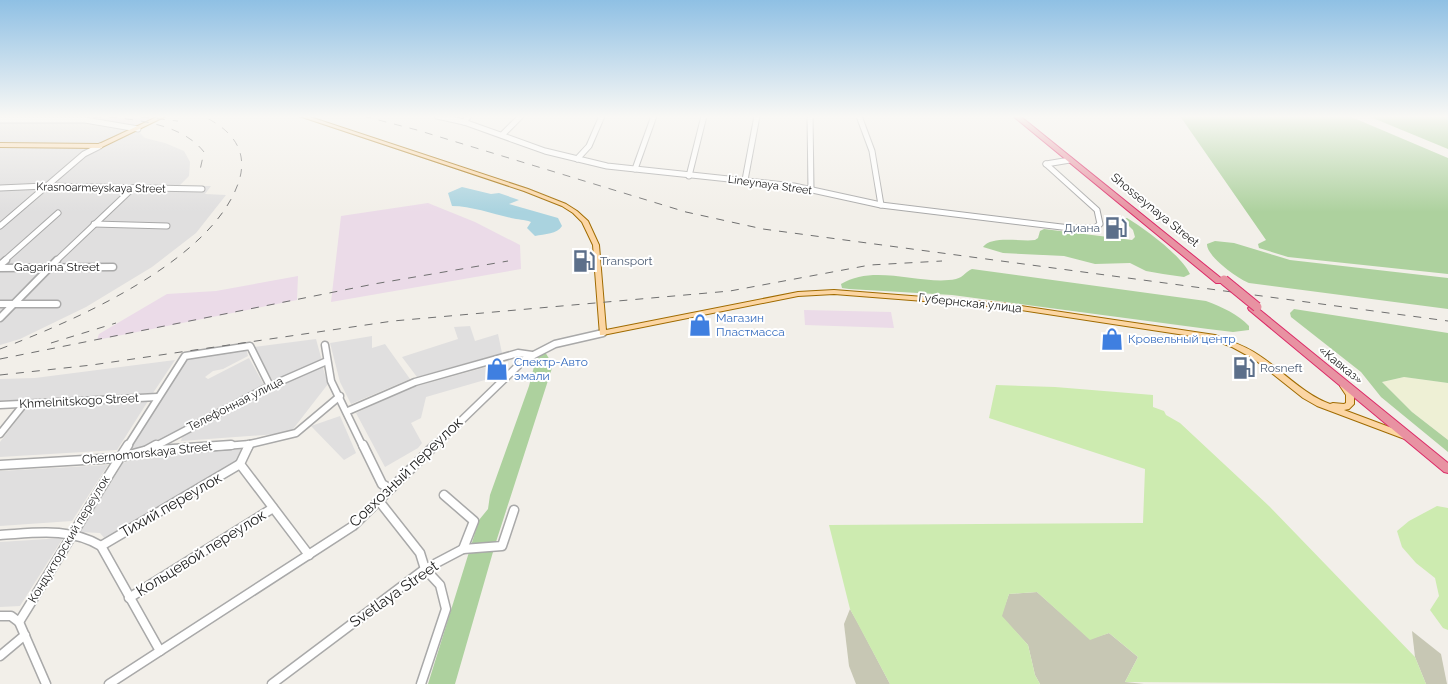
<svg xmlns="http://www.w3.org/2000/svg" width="1448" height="684" font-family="Raleway,sans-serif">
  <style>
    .residential { fill: #e0dfdf }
    .industrial { fill: #ebdbe8 }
    .construction { fill: #c7c7b4 }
    .farmland { fill: #eef0d5 }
    .grass { fill: #cdebb0 }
    .forest { fill: #add19e }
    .water { fill: #aad3df }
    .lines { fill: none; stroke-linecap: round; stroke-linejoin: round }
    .minor-far2-casing { stroke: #a9a9a9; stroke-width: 7 }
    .minor-far1-casing { stroke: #a9a9a9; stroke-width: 9 }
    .minor-casing { stroke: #a9a9a9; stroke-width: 11 }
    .major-casing { stroke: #a06b00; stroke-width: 2 }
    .highway-casing { stroke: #dc2a67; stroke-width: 2 }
    .minor-far2 { stroke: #fff; stroke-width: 5 }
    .minor-far1 { stroke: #fff; stroke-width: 6 }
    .minor { stroke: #fff; stroke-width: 8 }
    .major { fill: #fcd6a4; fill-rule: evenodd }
    .highway { fill: #e892a2; fill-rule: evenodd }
    .rail { stroke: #707070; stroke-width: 1; stroke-dasharray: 8 8; stroke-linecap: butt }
    .highway-bridge-casing { stroke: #dc2a67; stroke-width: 11; stroke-linecap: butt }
    .highway-bridge { stroke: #e892a2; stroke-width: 9 }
    .labels { text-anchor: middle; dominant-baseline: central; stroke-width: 4; stroke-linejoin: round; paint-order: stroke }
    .far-street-label { font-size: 11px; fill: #222; stroke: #fff }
    .street-label { font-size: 12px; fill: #222; stroke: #fff }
    .service-label { font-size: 12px; fill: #4e5e75; stroke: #fff; text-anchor: start }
    .shop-label { font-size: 12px; fill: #366cbe; stroke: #fff; text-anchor: start }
    .near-street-label { font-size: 15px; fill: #222; stroke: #fff }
  </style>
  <rect width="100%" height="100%" fill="#f2efe9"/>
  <!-- residential -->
  <g class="residential">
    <path d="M 0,119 L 83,119 L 134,127 L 145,138 L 165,143 L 184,151 L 190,162 L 189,176 L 179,186 L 211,186 L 205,194 L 226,195 L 196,233 L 152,267 L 86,307 L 20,339 L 0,345 Z"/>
    <path d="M 470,326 L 475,341 L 498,334 L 502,353 L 417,377 L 402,357 L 458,339 L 454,327 Z"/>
    <path d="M 372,336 L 372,348 L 385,344 L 410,379 L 351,404 L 340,382 L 330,343 Z"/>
    <path d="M 316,339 L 322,361 L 273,381 L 254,347 Z"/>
    <path d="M 246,347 L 248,356 L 223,369 L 213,371 L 205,377 L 208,379 L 249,358 L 264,385 L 143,449 L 130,449 L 187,357 Z"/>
    <path d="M 175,360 L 153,393 L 0,401 L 0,379 L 35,378 Z"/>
    <path d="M 501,363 L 502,375 L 426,397 L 421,418 L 411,423 L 422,443 L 418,448 L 385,467 L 356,413 L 410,388 Z"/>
    <path d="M 322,365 L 328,384 L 290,433 L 181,441 L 183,433 L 272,389 L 277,384 Z"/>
    <path d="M 148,401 L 117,450 L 0,457 L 0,442 L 26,408 Z"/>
    <path d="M 340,416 L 356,453 L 344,460 L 311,426 Z"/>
    <path d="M 245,449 L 235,464 L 106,540 L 100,533 L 80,532 L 123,463 L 145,455 Z"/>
    <path d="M 108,465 L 72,521 L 0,526 L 0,471 Z"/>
    <path d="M 63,538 L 20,606 L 0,607 L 0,542 Z"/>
  </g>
  <!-- industrial -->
  <g class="industrial">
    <path d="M 0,116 L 160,116 L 139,127 L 81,118 L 0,119 Z"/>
    <path d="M 428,203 L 475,222 L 520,245 L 521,269 L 331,302 L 341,216 Z"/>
    <path d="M 298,276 L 297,300 L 97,340 L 99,334 L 167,294 L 216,291 Z"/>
    <path d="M 804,310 L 891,312 L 894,328 L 805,325 Z"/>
  </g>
  <!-- construction -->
  <g class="construction">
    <path d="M 1037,592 L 1090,639 L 1109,633 L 1138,657 L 1125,682 L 1144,684 L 1040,684 L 1035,675 L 1028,645 L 1001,616 L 1009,594 Z"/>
    <path d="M 850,609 L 859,625 L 890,684 L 856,684 L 849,666 L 844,624 Z"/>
    <path d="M 1412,631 L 1441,654 L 1447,684 L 1426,684 L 1415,657 Z"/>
  </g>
  <!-- farmland -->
  <path class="farmland" d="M 1404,377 L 1448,383 L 1448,440 L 1412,412 L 1382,382 Z"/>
  <!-- grass -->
  <g class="grass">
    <path d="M 996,385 L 1055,387 L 1153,395 L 1153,407 L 1164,411 L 1166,415 L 1180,423 L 1269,506 L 1415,657 L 1426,684 L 1125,682 L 1138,657 L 1109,633 L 1090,640 L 1037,592 L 1009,594 L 1002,616 L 1028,645 L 1035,675 L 1040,684 L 890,684 L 850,609 L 829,525 L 1143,523 L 1145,469 L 989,418 Z"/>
    <path d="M 1437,506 L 1448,508 L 1448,630 L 1443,628 L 1430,610 L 1439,596 L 1435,578 L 1416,563 L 1402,547 L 1397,531 L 1409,521 Z"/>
  </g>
  <!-- forest -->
  <g class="forest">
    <path d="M 1180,116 L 1349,116 L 1448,158 L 1448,274 L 1288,257 L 1259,248 L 1258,244 L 1266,240 Z"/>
    <path d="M 1368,116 L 1448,116 L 1448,149 Z"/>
    <path d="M 1127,218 C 1145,229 1181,255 1190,274 L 1184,277 L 1163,274 L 1146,271 L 1130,263 L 1095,264 L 1064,256 L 1003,253 L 983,247 C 992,235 1020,242 1035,240 L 1038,238 L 1040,231 L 1044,229 L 1132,240 L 1135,237 L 1133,230 L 1122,219 Z"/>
    <path d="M 1215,241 L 1234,243 L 1290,260 L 1448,278 L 1448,309 L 1249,283 C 1238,279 1206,256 1207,244 Z"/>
    <path d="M 972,269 L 1206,301 C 1222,307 1238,314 1249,326 L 1249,330 L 1233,332 L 1208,329 L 952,295 L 849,289 L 842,288 L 841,284 C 875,263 922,286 956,279 C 964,277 966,271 972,269 Z"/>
    <path d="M 1294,309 L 1448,333 L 1448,383 L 1404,377 L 1382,382 L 1412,412 L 1448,440 L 1448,452 L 1381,397 L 1361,372 L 1291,317 L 1290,313 Z"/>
    <path d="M 545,352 L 553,365 L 495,545 L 455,684 L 428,684 L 479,520 L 488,509 L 490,495 L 529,386 L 536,359 Z"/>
  </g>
  <!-- water -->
  <path class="water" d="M 462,187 L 491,194 L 499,193 L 519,200 L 509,204 L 558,218 L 562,226 C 557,234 545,234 535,236 L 527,228 L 531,222 C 524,219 518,220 511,218 C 493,214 471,206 452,206 L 448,193 Z"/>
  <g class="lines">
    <defs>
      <g id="minor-far2">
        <path d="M 437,116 L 464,122 L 545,151 L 607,166 L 794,186 L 881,205 L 1070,228 L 1095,228 L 1100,224 L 1097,210 L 1046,164"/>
        <path d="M 810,116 L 811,190"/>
        <path d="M 859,116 L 872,151 L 881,205"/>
        <path d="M 0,120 L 85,120 L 138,129"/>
        <path d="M 464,122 L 469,116"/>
        <path d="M 502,135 L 521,116"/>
        <path d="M 577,159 L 589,146 L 602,116"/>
        <path d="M 1046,164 L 1070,160"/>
        <path d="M 635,169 L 654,116"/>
        <path d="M 689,176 L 704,116"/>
        <path d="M 745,180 L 757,116"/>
        <path d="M 0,188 L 45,186 L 202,189"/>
        <path d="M 94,224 L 167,226"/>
        <path d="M 0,226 L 84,154 L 100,146"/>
        <path d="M 4,261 L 58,213"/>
        <path d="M 56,261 L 133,188"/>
      </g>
      <g id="minor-far1">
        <path d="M 0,265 L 6,260"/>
        <path d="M 0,268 L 113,267"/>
        <path d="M 0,304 L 57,304"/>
        <path d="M 0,318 L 57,260"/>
        <path d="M 325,345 L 331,381 L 363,447"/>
        <path d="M 0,405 L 158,397"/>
        <path d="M 348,411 L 415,382 L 518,353 L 532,355"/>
        <path d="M 0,434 L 24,404"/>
        <path d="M 127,447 L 185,356 L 250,346 L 270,386"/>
        <path d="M 154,447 L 270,386 L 327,361"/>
        <path d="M 212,447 L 250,444 L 296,433 L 340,396"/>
        <path d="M 249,447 L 250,444"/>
        <path d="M 434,447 L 524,360 L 555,344 L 603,333"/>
      </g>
      <g id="minor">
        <path d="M 249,445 L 240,464 L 309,555"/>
        <path d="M 363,445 L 382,484 L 390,489"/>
        <path d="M 147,450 L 156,445"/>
        <path d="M 0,465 L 118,458 L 144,451 L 231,445"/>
        <path d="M 379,501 L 420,553 L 425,569 L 440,585 L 446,609 L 421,684"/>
        <path d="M 0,535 C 35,533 69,527 101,546 L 160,651"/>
        <path d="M 101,546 L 240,464"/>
        <path d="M 463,549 L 502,546 L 514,510"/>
        <path d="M 129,598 L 273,508"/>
        <path d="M 0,616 L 11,616 L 19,622 L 46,684"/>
        <path d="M 19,622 C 56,563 90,504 128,445"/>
        <path d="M 0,656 L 25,635"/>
        <path d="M 109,684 L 353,526 L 435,445"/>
        <path d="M 272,684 L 425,569 L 463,549 L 474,521 L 444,495"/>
      </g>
      <g id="major">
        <path d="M 159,116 L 166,116 L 100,148 L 0,147 L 0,143 L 99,144 Z"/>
        <path d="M 299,116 L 307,116 L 528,189 L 566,204 L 577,211 L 588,221 L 599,245 L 606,330 L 798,292 L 834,290 L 1001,303 L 1215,335 C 1230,341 1246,346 1260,356 C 1284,372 1303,394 1330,404 L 1333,403 L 1344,404 L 1346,403 L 1346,395 L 1340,386 L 1341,384 L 1347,384 L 1354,395 L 1354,404 L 1349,409 L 1344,410 L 1408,434 L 1409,436 L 1408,438 L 1405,439 L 1402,438 L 1317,406 L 1303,398 L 1254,359 L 1232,347 L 1211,339 L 1001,307 L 834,294 L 798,296 L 603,335 L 600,335 L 593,245 L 582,222 L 573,213 L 562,206 L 524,191 Z"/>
      </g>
      <g id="highway">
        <path d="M 1013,116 L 1020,116 L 1222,279 L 1223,281 L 1222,283 L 1216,283 Z"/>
        <path d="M 1252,305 L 1255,306 L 1448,463 L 1448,473 L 1444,472 L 1249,310 L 1248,308 Z"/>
      </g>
    </defs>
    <!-- minor-far2 casing -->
    <use href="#minor-far2" class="minor-far2-casing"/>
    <!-- minor-far1 casing -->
    <use href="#minor-far1" class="minor-far1-casing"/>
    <!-- minor casing -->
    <use href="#minor" class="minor-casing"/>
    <!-- major casing -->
    <use href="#major" class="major-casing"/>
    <!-- highway casing -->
    <use href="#highway" class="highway-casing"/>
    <!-- minor-far2 -->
    <use href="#minor-far2" class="minor-far2"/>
    <!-- minor-far1 -->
    <use href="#minor-far1" class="minor-far1"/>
    <!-- minor -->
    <use href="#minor" class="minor"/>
    <!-- major -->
    <use href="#major" class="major"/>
    <!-- highway -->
    <use href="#highway" class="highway"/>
    <!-- rail -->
    <g class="rail">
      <path d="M 363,116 L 417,130 L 686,212 L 763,229 L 1448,321"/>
      <path d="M 93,117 L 115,117"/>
      <path d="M 109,117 C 141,120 183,125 204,152 L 200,170"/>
      <path d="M 141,117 L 178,121"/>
      <path d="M 51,343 L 116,323"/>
      <path d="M 0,349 C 74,321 213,261 239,181 C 249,149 230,129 203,116"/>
      <path d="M 0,359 L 374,284 L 508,261"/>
      <path d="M 0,375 L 92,365 L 393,321 L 730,291 L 870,265 L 942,261"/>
    </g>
    <defs>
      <path id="highway-bridge" d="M 1224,280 L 1257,307"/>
    </defs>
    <!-- highway-bridge casing -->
    <use href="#highway-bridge" class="highway-bridge-casing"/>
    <!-- highway-bridge -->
    <use href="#highway-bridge" class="highway-bridge"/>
  </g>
  <!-- sky -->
  <linearGradient id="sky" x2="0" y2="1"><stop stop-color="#8fc0e4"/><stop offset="0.55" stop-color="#f9f8f5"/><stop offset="1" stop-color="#f9f8f5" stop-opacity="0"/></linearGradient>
  <rect width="1448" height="212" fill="url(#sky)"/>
  <!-- icons -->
  <defs>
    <symbol id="fuel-bare" viewBox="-9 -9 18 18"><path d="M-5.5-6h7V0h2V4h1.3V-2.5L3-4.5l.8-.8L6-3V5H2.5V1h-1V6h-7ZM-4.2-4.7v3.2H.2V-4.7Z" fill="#5c6f8a" stroke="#fff" stroke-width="2.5" paint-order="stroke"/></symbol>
    <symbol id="shop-bare" viewBox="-9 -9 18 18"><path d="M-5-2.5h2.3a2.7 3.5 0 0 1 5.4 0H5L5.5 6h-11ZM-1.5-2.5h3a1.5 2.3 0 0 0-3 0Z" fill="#3f7fe0" stroke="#fff" stroke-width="2.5" paint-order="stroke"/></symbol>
  </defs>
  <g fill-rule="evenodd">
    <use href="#fuel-bare" x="1100" y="212" width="32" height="32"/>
    <use href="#fuel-bare" x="568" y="245" width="32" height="32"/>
    <use href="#shop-bare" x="684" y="309" width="32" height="32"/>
    <use href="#shop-bare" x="1096" y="323" width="32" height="32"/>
    <use href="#fuel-bare" x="1228" y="352" width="32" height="32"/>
    <use href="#shop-bare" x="481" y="353" width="32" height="32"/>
  </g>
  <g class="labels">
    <!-- far-street labels -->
    <g class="far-street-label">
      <text transform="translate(770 185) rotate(8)">Lineynaya Street</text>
      <text transform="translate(101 188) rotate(1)">Krasnoarmeyskaya Street</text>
    </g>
    <!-- street labels -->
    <g class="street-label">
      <text transform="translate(1155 210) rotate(39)">Shosseynaya Street</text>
      <text x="57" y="267">Gagarina Street</text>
      <text transform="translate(970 303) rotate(6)">Губернская улица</text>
      <text transform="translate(1341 365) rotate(39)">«Кавказ»</text>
      <text transform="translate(79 401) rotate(-3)">Khmelnitskogo Street</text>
      <text transform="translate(235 404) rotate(-27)">Телефонная улица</text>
      <text transform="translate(147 453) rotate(-6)">Chernomorskaya Street</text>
      <text transform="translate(69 539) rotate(-59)">Кондукторский переулок</text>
    </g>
    <!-- service labels -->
    <g class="service-label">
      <text x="1100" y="228" text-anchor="end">Диана</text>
      <text x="600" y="261">Transport</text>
      <text x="1260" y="368">Rosneft</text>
    </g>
    <!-- shop labels -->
    <g class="shop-label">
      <text x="716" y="318">Магазин<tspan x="716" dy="14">Пластмасса</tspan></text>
      <text x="1128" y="339">Кровельный центр</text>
      <text x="514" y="362">Спектр-Авто<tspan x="514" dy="14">эмали</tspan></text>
    </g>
    <!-- near-street labels -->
    <g class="near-street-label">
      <text transform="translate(406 472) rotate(-44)">Совхозный переулок</text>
      <text transform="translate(171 505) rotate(-30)">Тихий переулок</text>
      <text transform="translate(201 553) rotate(-32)">Кольцевой переулок</text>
      <text transform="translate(394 594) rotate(-35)">Svetlaya Street</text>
    </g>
  </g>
</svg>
